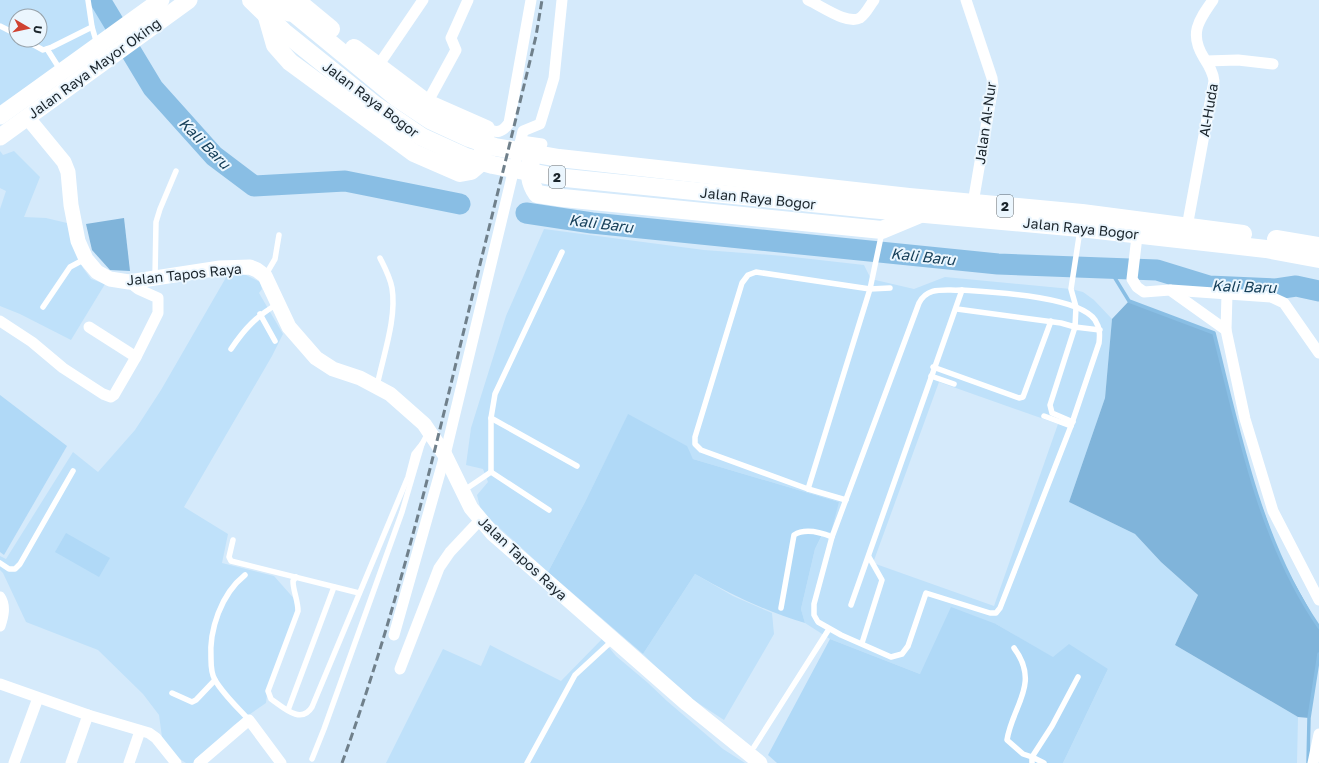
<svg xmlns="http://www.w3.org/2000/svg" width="1319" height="763" font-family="'Golos Text',sans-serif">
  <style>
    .built { fill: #bfe1fa; fill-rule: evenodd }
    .green { fill: #b0d9f7 }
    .forest { fill: #80b4da }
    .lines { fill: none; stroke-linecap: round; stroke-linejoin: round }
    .stream { stroke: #89bee4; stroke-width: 3.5 }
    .river { stroke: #89bee4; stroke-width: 21 }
    .service { stroke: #fff; stroke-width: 5.5 }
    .minor { stroke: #fff; stroke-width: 11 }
    .secondary { stroke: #fff; stroke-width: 15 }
    .primary { stroke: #fff; stroke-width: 17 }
    .trunk { stroke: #fff; stroke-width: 18 }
    .rail { stroke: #70808b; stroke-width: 3; stroke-dasharray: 8 4; stroke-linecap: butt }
    .labels { text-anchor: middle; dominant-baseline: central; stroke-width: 4; stroke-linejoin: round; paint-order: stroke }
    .shield { fill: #ebf6fe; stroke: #59636a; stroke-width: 1 }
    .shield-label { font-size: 13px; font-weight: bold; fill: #1a242b }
    .street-label { font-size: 14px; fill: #1a242b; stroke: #ebf6fe }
    .water-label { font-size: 15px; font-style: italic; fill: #17405a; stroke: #ebf6fe }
  </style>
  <rect width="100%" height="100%" fill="#d5eafb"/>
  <!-- built -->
  <g class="built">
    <path d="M 0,0 L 97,0 L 114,27 L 0,105 ZM 16,16 L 40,16 L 40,40 L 16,40 Z"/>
    <path d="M 0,151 L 3,155 L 14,151 L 40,177 L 24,217 L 46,218 L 67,223 L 83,268 L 91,279 L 105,284 L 71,340 L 20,314 L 0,306 L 0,209 L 6,191 L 0,188 Z"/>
    <path d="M 544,229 L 704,250 L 784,256 L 864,265 L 871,279 L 914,289 L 945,277 L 1071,289 L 1083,292 L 1094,300 L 1112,319 L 1105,398 L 1069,502 L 1135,534 L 1161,562 L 1198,595 L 1175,645 L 1298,717 L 1297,763 L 1063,763 L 1108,669 L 1054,658 L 996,624 L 920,674 L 830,639 L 805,623 L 801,609 L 815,549 L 839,502 L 693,459 L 686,446 L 628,415 L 585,502 L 548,572 L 481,511 L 477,495 L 488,482 L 483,469 L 466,465 L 471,428 L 506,316 ZM 939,382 L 1058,424 L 994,606 L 873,563 Z"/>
    <path d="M 228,274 L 244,274 L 260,282 L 262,289 L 259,293 L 283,334 L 272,356 L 184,507 L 228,534 L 222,563 L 274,576 L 297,602 L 293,620 L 268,686 L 266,703 L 234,725 L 193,763 L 186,763 L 175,756 L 162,737 L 159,715 L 143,694 L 98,650 L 26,622 L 3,573 L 0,570 L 0,556 L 6,559 L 73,452 L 98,472 L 135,430 L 161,390 Z"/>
    <path d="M 695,574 L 733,596 L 772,613 L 774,634 L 724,720 L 692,699 L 668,679 L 643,654 Z"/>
    <path d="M 602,639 L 616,656 L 648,683 L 667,701 L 723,749 L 745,763 L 386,763 L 443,649 L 481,666 L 490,645 L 561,681 Z"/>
  </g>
  <!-- green -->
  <g class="green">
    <path d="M 0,395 L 67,446 L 4,555 L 0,552 Z"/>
    <path d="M 628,414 L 687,446 L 693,459 L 839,502 L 831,532 L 823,533 L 815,549 L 801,609 L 805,623 C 765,611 732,595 695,574 L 643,654 L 548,572 L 585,502 Z"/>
    <path d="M 66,533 L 110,558 L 99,577 L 55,552 Z"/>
    <path d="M 951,607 L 996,624 L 1053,657 L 1069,644 L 1108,669 L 1063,763 L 777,763 L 768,755 L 830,639 L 920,674 Z"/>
  </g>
  <!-- forest -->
  <g class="forest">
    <path d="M 124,218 L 130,271 L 110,270 L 92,250 L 86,224 Z"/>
    <path d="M 1129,301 L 1214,333 L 1249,471 L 1281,559 L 1319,627 L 1319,654 L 1309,718 L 1298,717 L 1175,645 L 1198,595 L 1161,562 L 1135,534 L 1069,502 L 1105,398 L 1112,319 Z"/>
  </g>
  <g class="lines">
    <!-- stream -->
    <g class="stream">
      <path d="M 1110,270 L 1129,301 L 1214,333 C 1239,432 1260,542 1319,627"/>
      <path d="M 1276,289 L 1284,299"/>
      <path d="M 1308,763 L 1309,718 L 1319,654"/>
    </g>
    <!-- river -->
    <g class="river">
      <path d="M 100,0 L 153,88 L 214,156 L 254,186 L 345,181 L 460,204"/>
      <path d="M 526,213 L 592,223 L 998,264 L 1157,270 L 1209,286 L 1276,289 L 1296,286 L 1319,291"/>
    </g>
    <!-- service -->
    <g class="service">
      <path d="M 88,0 L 92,27 L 97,44"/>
      <path d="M 0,26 L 16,34"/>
      <path d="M 25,40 L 43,50 L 52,47 L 92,27"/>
      <path d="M 47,49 L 61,71"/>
      <path d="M 265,276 L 275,259 L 279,235"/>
      <path d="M 155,277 L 156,222 L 160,209 L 176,171"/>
      <path d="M 962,290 C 990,292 1079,296 1095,320 C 1100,328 1100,334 1099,343 L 1071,426 L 1000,608 L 996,613 L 990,613 L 926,593 L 908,646 L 902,654 L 891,657 L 841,635 L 818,622 L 814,615 L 814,604 L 832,537 L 919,303 C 928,286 944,291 962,290 Z"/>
      <path d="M 43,307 L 70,267 L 85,259"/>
      <path d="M 957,309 L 1061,323 L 1075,327 L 1076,307 L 1071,289 L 1080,230"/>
      <path d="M 260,314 L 275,341"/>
      <path d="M 231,349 C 245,328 256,317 277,304"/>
      <path d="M 933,367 L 1019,398 L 1023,397 L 1051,321"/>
      <path d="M 931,376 L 954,384"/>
      <path d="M 377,386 C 383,356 397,318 392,288 C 390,277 385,268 380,258"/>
      <path d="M 1044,416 L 1071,426"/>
      <path d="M 491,418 L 577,466"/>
      <path d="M 1073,422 L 1052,413 L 1050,405 L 1075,327 L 1100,330"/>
      <path d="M 491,472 L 491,418 L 495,394 L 562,252"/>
      <path d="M 491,472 L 549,510"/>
      <path d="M 808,489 L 870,289 L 882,232"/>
      <path d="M 463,491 L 491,472"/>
      <path d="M 846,500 L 808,489 L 701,450 L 695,444 L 695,437 L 742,283 L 748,275 L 756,272 L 870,289 L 890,288"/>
      <path d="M 233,540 L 229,557 L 231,561 L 359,593"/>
      <path d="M 0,563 L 9,569 L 15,569 L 20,564 L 73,471"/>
      <path d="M 245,575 C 221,594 209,630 211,659 C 211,666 212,675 215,680 C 223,694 238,708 249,720"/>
      <path d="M 296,577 L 293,581 C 293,591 298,600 298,611 L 268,691 L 271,699 C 283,707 301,725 312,707 L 408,477 L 414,454 L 422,444 L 428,433"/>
      <path d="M 851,605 L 962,290"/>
      <path d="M 781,608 L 794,535 C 805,528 820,532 832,537"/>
      <path d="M 862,643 L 882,580 L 869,557"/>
      <path d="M 1014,648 C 1041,684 1012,706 1007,740 L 1023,754 L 1032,757 L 1032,763"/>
      <path d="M 172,693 L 192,702 L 196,700 L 215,680"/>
      <path d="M 288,710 L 334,587"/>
      <path d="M 754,747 L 829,629"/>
      <path d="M 312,759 L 324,729 L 402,512 L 422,444"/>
      <path d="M 527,763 L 575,675 L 613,640"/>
      <path d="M 1044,763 L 1032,757 L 1052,726 L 1078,677"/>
    </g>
    <!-- minor -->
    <g class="minor">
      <path d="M 808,0 C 822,6 847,25 860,18 C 866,14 870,5 874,0"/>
      <path d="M 966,0 L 992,78 L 993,86 L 973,203"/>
      <path d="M 1206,61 L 1238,60 L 1273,64"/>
      <path d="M 378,66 L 423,0"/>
      <path d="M 427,103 L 456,50 L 451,38 L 468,0"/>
      <path d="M 486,129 C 497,133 502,133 509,123 L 531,0"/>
      <path d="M 521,141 L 542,144"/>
      <path d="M 1187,227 L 1214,81 C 1213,72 1209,66 1204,58 C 1189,34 1198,21 1213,0"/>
      <path d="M 1138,228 L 1132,279 L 1137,287 L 1144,292 L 1170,290 L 1226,330 L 1245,419 L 1273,511 L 1319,600"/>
      <path d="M 1171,290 L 1271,297 L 1284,303 L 1319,353"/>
      <path d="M 0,321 L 32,342 L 63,368 L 103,394 L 111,397 L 114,395 L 136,357 L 158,313 L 158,298 L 138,289 L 129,282"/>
      <path d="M 89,327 L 136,357"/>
      <path d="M 1226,330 L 1227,294"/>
      <path d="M 0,597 C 6,606 3,617 0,626"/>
      <path d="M 394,635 L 445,455 L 523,131 L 540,124 L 554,78 L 562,0"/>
      <path d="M 400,669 L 439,568 L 450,552 L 480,520"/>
      <path d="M 0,684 L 88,715 L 149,733 L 156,738 L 176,763"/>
      <path d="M 14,763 L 38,698"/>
      <path d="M 71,763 L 88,715"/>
      <path d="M 129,763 L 140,731"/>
      <path d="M 199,763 L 249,720 L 281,763"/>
      <path d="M 1313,763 L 1319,734"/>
    </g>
    <!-- secondary -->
    <path class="secondary" d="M 27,117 L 64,162 L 68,172 L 71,205 L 78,241 L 86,259 L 97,272 L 110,279 L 129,282 L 220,268 L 250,267 L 257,270 L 265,276 L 289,327 L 316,358 L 333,369 L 360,378 L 390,394 L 424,424 L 445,455 L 471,508 L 492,533 L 687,704 L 760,763"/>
    <!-- primary -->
    <g class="primary">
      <path d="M 265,0 L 289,13"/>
      <path d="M 0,116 L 161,0"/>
      <path d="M 0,137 L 189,0"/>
    </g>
    <!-- trunk -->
    <g class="trunk">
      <path d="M 251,0 L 284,32 L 375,105 L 422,137 L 466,157 L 493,165 L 556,177 L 870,209 L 1080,228 L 1266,249 L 1319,259"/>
      <path d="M 278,0 L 397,98 L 430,120 L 469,138 L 495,147 L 559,158 L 909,197 L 1082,213 L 1243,234"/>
      <path d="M 296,0 L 331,29"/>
      <path d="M 267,17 L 275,45 L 290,62 L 414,153 L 460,173 L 471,171 L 478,165 L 483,151 L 486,129 L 427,103 L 354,48"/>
      <path d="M 531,160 C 529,173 529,183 537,194 L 563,198 L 882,230 L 918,215"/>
      <path d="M 1276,239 L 1319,246"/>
    </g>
    <!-- rail -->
    <path class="rail" d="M 342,763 C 390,631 424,496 457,359 C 483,251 510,144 536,36 L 542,0"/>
  </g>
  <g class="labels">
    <!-- shield labels -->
    <g class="shield">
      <rect x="549" y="166" width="16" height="22" rx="3"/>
      <rect x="997" y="195" width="16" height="22" rx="3"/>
    </g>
    <g class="shield-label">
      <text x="557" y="177">2</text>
      <text x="1005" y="206">2</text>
    </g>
    <!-- street labels -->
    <g class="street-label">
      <text transform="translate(94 68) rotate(-36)">Jalan Raya Mayor Oking</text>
      <text transform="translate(371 99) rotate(37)">Jalan Raya Bogor</text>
      <text transform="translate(1208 110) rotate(-80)">Al-Huda</text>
      <text transform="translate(985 123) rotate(-82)">Jalan Al-Nur</text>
      <text transform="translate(758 198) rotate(6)">Jalan Raya Bogor</text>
      <text transform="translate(1081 228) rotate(6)">Jalan Raya Bogor</text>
      <text transform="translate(184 274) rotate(-6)">Jalan Tapos Raya</text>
      <text transform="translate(523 558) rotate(43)">Jalan Tapos Raya</text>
    </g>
    <!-- water labels -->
    <g class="water-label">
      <text transform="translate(205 143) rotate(45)">Kali Baru</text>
      <text transform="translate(601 223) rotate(7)">Kali Baru</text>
      <text transform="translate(923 256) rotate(6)">Kali Baru</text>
      <text transform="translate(1244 286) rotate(2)">Kali Baru</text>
    </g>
  </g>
  <!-- north arrow -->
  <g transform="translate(28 28) rotate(99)"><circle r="19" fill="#ebf6fe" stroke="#97a2aa"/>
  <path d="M0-3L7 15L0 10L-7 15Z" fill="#cf4231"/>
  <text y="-6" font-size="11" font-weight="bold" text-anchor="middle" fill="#1a242b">U</text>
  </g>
</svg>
